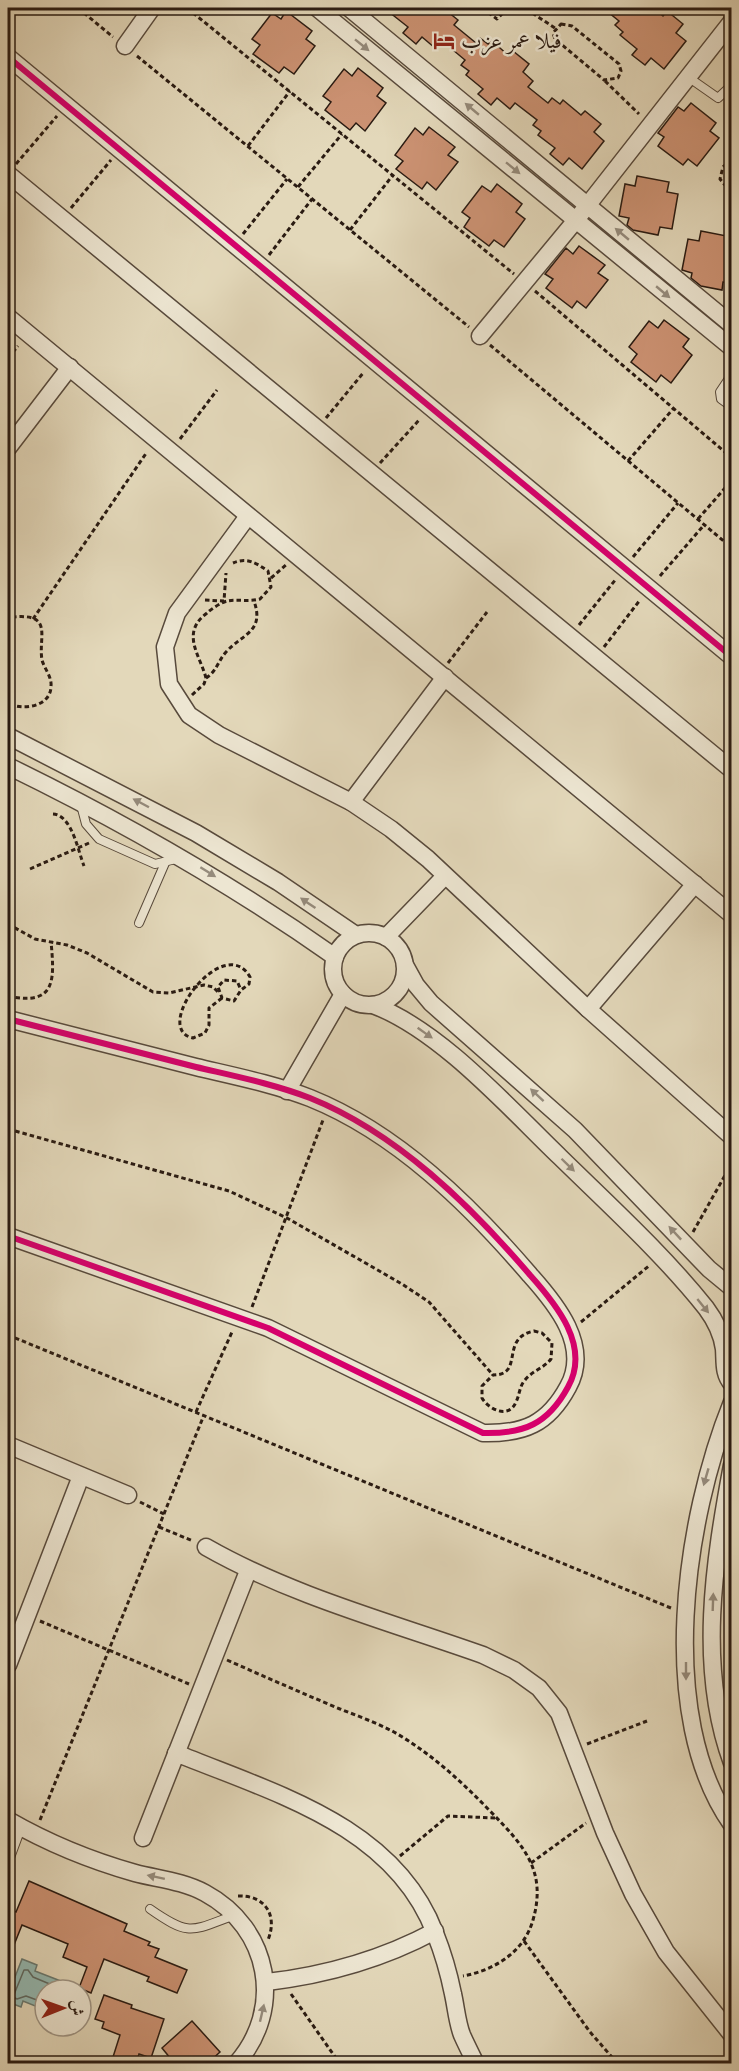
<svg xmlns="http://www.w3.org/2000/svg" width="739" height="2071" font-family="'IM FELL Double Pica',Amiri,serif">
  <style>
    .water { fill: #95b9b1; stroke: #6a7a71; stroke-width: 1.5 }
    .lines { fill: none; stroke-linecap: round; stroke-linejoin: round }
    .shore { stroke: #606a62; stroke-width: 1.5 }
    .building { fill: #cc9273; stroke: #2a1b12; stroke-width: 1.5 }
    .lane-casing { stroke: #584a3c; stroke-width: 10 }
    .street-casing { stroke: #584a3c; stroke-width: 19 }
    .path { stroke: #2a1b12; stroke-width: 3; stroke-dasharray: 4.5 3; stroke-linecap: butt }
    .lane { stroke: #ede6d2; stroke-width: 8 }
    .street { stroke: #ede6d2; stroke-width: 16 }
    .cycleway-casing { stroke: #ede6d2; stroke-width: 10 }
    .cycleway { stroke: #d6006c; stroke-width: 6 }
    .oneway { fill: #958b7c }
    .labels { text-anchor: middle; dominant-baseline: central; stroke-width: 5; stroke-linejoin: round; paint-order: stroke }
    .poi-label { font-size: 22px; fill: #2a1b12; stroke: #ede6d2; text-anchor: start }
  </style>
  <rect width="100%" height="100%" fill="#e3d8ba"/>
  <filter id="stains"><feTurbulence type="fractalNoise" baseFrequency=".00333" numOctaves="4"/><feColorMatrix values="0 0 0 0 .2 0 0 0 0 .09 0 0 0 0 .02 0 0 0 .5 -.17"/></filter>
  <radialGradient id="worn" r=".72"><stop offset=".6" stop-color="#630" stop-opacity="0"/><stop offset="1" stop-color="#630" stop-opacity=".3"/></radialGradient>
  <!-- water -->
  <path class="water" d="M 22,1959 L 37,1965 L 35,1971 L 71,1985 L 69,1990 L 45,1990 L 45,2010 L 23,2001 L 21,2007 L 8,2002 L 8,1995 Z"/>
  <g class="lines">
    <!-- shore -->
    <path class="shore" d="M 45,2003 L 26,1996 L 17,1999 L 13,1997 L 24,1970 L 28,1970 L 33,1977 L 64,1990"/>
  </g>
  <!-- building -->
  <g class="building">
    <path d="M 384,8 L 443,8 L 458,20 L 454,25 L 476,43 L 480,38 L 488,44 L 491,40 L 509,56 L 513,51 L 529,64 L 523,72 L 533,81 L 528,87 L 548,103 L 552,98 L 560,104 L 563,100 L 581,115 L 585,111 L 601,124 L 594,132 L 604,141 L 582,169 L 569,158 L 563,165 L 550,154 L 555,148 L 538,135 L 541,131 L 533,125 L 537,120 L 515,103 L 510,109 L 497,98 L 491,105 L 478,94 L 483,89 L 466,75 L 469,71 L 461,65 L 465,60 L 441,40 L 435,48 L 422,37 L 416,44 L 403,33 L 408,27 Z"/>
    <path d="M 603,8 L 653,8 L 663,16 L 667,11 L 683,24 L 676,33 L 686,41 L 664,69 L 651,58 L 645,65 L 632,55 L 637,49 L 620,35 L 623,32 L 615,25 L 619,21 Z"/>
    <path d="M 286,11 L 312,31 L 306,39 L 315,46 L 294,74 L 284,67 L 279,73 L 253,54 L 260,45 L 252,39 L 272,13 L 281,19 Z"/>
    <path d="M 358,68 L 383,88 L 377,96 L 386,103 L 365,131 L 356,123 L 350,130 L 325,110 L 331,102 L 323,96 L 344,69 L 352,76 Z"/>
    <path d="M 691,103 L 716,123 L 710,131 L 719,138 L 697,166 L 688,159 L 683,165 L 658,146 L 664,137 L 658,133 L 678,107 L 684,111 Z"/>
    <path d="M 429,127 L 455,147 L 448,155 L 458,162 L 436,190 L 427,182 L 422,189 L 396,169 L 403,161 L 395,155 L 415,128 L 423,135 Z"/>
    <path d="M 637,176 L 669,182 L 667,192 L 678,194 L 672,229 L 660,227 L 658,235 L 633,230 L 627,225 L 629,218 L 619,216 L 625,184 L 635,186 Z"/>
    <path d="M 497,184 L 522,204 L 516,212 L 525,219 L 504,247 L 494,240 L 489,246 L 464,227 L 470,218 L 462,212 L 482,186 L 491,192 Z"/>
    <path d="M 701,231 L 732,237 L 732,283 L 723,282 L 722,290 L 701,286 L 691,278 L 692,273 L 682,270 L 688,239 L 699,241 Z"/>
    <path d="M 579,246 L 605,265 L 598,273 L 608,280 L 586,308 L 577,301 L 572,308 L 546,288 L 553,279 L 545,274 L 566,248 L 573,254 Z"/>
    <path d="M 664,320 L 689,339 L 683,347 L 692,355 L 671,383 L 661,375 L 656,382 L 631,362 L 637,354 L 629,347 L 649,321 L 658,328 Z"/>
    <path d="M 29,1881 L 127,1924 L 124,1931 L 150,1942 L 148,1945 L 159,1949 L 155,1957 L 187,1970 L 177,1993 L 147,1981 L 149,1977 L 104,1959 L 91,1993 L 79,1988 L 87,1967 L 63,1957 L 68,1944 L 22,1925 L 8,1960 L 8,1908 L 16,1912 Z"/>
    <path d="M 104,1995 L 132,2005 L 131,2008 L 164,2019 L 151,2058 L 139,2054 L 137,2061 L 126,2057 L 125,2061 L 113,2057 L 120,2035 L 102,2028 L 104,2022 L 95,2019 Z"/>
    <path d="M 192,2021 L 220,2052 L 207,2064 L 175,2064 L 162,2048 Z"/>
  </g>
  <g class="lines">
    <defs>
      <g id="lane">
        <path d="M 688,77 L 718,98 L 732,85"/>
        <path d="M 732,374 L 720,392 L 721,399 L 732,407"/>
        <path d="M 81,805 L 86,824 L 99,839 L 155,864 L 180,858"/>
        <path d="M 139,923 L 165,863"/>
        <path d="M 8,1863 L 21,1828"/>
        <path d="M 150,1909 C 190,1937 191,1931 235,1915"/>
      </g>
      <g id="street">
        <path d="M 317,8 L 732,348"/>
        <path d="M 349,8 L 732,325"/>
        <path d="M 125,46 L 152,8"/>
        <path d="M 8,57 L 732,657"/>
        <path d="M 8,174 L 732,770"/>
        <path d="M 8,317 L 732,915"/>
        <path d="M 480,336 L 576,220 L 732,21"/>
        <path d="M 8,448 L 70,367"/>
        <path d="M 248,516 L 177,613 L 165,647 L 169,684 L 189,715 L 219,735 L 351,802 L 391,829 L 428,859 L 588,1009 L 732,1137"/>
        <path d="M 8,736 L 196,833 L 278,882 L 356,935"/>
        <path d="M 8,766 C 123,822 230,883 335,957"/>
        <path d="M 351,802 L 445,677"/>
        <circle cx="369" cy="969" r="36"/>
        <path d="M 386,937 L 445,876"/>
        <path d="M 405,965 L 416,985 L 431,1003 L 575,1130 L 709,1269 L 732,1288"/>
        <path d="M 373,1005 C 440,1030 508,1107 560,1157 C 609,1205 663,1254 706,1308 C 715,1320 722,1334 724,1349 C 725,1362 723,1374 732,1384"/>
        <path d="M 588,1009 L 695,884"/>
        <path d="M 8,1019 C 70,1035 133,1051 196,1067 C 234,1076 274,1084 310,1098 C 397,1133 470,1205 530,1275 C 556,1304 591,1346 568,1387 C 548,1424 524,1434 483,1433 L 268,1328 L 8,1236"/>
        <path d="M 287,1091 L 343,994"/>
        <path d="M 732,1402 C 685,1518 655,1716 732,1825"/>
        <path d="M 8,1445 L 128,1495"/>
        <path d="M 732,1465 C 714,1562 697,1668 732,1763"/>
        <path d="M 206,1547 C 292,1596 390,1622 483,1655 L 514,1670 L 539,1688 L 559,1713 L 605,1833 L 633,1894 L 666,1952 L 732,2035"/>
        <path d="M 8,1665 L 81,1476"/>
        <path d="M 176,1753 C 273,1793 394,1825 435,1933 C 443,1953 449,1974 453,1994 C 456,2007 457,2022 462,2035 C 466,2044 471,2054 476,2064"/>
        <path d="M 8,1820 C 48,1843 89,1860 135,1873 C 158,1879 183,1881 205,1893 C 270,1928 285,2009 236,2064"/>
        <path d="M 143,1838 L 248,1571"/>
        <path d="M 267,1982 C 327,1975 381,1960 435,1931"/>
      </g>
    </defs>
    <!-- lane casing -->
    <use href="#lane" class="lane-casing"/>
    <!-- street casing -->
    <use href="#street" class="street-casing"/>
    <!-- path -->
    <g class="path">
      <path d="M 78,8 L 113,37"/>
      <path d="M 187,8 L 514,274"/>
      <path d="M 482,8 L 497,19 L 505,11 L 520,13 L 528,8"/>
      <path d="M 526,9 L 555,28"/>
      <path d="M 561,24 L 572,26 L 619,64 L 621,71 L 618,78 L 604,80 L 555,39 L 553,33 Z"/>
      <path d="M 137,56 L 469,327"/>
      <path d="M 605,81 L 639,114"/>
      <path d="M 248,146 L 290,91"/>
      <path d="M 732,159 L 723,167 L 720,179 L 732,194"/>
      <path d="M 16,164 L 57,116"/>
      <path d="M 298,187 L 342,134"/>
      <path d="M 71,208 L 111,160"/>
      <path d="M 350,230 L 393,175"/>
      <path d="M 243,234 L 287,179"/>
      <path d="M 269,255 L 312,199"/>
      <path d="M 535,291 L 732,458"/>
      <path d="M 490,345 L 732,548"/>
      <path d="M 8,358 L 18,346"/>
      <path d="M 8,375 L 8,390"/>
      <path d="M 326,418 L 364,372"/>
      <path d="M 180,439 L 217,390"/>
      <path d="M 628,461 L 673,409"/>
      <path d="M 380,463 L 420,419"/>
      <path d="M 698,519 L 732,480"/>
      <path d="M 633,557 L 678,503"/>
      <path d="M 660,576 L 704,525"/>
      <path d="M 271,578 L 286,565"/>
      <path d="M 205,600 L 224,601 L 226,573"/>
      <path d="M 33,619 L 147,452"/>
      <path d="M 8,624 L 13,617 C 54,613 38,637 42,660 C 44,668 52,677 51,686 C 51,707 22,711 8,703"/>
      <path d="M 579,625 L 616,579"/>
      <path d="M 604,647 L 640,600"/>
      <path d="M 448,663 L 487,612"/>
      <path d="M 206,678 C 217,671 218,661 226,652 C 242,634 265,632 254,601"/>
      <path d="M 192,695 L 204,684 L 206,678 C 200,655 180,633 207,613 C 211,609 222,602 227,601 C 238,599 249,602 260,599 L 271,587 L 268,571 C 256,563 247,557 233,563"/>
      <path d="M 53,814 C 72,815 78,851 84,866"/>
      <path d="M 30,869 L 89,843"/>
      <path d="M 8,924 L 35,939 L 67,945 L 87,953 L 153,992 L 169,993 L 204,985 L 213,987 L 218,992"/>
      <path d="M 8,996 C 58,1007 54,977 51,941"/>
      <path d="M 222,998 L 209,1008 L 209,1025 L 205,1033 L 193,1038 C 150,1029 224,931 250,977 L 249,984 L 241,990 L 234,1001 L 222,998 L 218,987 L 224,980 L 237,981 L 241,990"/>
      <path d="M 8,1129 L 229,1191 L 287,1218 L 402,1284 L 429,1302 L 493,1375"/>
      <path d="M 693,1232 L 732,1163"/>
      <path d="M 252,1307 L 323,1120"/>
      <path d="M 581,1322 L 650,1265"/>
      <path d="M 534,1331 L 542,1333 L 552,1343 L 551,1359 C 544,1368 532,1371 525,1380 C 519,1387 520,1394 516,1402 C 509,1419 489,1410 482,1398 L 482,1386 L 493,1375 C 525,1375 499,1338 534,1331 Z"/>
      <path d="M 8,1335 L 671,1608"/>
      <path d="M 196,1412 L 232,1332"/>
      <path d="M 140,1502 L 164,1514"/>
      <path d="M 159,1527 L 193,1541"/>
      <path d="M 40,1621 L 189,1684"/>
      <path d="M 227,1660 C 265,1677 302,1693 340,1709 C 358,1716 377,1723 394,1732 C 432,1754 462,1782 492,1813 C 524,1846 547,1871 533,1920 C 524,1952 495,1970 463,1976"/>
      <path d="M 587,1744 L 647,1721"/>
      <path d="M 40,1820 L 204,1415"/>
      <path d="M 400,1856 L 448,1816 L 496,1818"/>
      <path d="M 531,1863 L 586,1823"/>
      <path d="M 238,1896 C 265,1895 278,1915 268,1940"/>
      <path d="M 524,1941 L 590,2032 L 618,2064"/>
      <path d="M 291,1994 L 340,2064"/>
    </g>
    <!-- lane -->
    <use href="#lane" class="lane"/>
    <!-- street -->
    <use href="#street" class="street"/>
    <defs>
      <g id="cycleway">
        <path d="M 8,57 L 732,657"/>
        <path d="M 8,1019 C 70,1035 133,1051 196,1067 C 234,1076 274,1084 310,1098 C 397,1133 470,1205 530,1275 C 556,1304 591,1346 568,1387 C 548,1424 524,1434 483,1433 L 268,1328 L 8,1236"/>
      </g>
    </defs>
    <!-- cycleway casing -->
    <use href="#cycleway" class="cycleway-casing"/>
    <!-- cycleway -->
    <use href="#cycleway" class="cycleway"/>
  </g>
  <!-- one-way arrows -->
  <defs><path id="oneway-solid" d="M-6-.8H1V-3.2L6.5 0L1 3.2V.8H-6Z" transform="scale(1.5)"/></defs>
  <g class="oneway">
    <use href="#oneway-solid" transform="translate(362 45) rotate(39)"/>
    <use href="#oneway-solid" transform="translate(472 109) rotate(-140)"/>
    <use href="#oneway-solid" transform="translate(513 168) rotate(39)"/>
    <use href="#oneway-solid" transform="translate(622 234) rotate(-140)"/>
    <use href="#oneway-solid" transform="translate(663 292) rotate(40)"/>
    <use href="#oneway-solid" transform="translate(141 803) rotate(-152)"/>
    <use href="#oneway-solid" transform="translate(208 872) rotate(32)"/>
    <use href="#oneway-solid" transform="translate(308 903) rotate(-146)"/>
    <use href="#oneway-solid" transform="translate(425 1033) rotate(35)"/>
    <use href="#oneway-solid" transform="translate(537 1095) rotate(-137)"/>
    <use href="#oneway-solid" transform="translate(568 1165) rotate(44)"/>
    <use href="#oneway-solid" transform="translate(675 1233) rotate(-133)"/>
    <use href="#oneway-solid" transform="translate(703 1306) rotate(51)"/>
    <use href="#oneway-solid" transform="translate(706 1477) rotate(106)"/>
    <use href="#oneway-solid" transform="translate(713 1602) rotate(-88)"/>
    <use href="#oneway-solid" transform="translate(686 1671) rotate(90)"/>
    <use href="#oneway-solid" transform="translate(156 1877) rotate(-168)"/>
    <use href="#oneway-solid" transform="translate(262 2013) rotate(-77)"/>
  </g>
  <!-- icons -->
  <defs>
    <symbol id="hotel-bare" viewBox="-9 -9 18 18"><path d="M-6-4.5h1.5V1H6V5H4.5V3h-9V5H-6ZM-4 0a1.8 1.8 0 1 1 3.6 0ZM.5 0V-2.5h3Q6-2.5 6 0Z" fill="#8f2418" stroke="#ede6d2" stroke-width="2.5" paint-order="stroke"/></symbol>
  </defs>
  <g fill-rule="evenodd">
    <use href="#hotel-bare" x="429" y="26" width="30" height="30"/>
  </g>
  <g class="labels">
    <!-- poi labels -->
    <g class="poi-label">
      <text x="461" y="41">فيلا عمر عزب</text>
    </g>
  </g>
  <!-- margin -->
  <rect width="739" height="2071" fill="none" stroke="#e3d8ba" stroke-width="30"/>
  <rect x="9" y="9" width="721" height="2053" fill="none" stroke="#2a1b12" stroke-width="3"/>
  <rect x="15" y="15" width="709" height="2041" fill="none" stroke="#2a1b12" stroke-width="1.5"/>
  <!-- north arrow -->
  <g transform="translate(63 2008) rotate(89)"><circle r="28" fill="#ede6d2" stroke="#9f9585" stroke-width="1.5"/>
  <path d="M0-4.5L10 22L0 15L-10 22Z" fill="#8f2418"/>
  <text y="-9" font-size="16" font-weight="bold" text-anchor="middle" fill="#2a1b12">ش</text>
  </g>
  <rect width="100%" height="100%" filter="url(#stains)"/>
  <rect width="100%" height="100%" fill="url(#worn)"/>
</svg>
